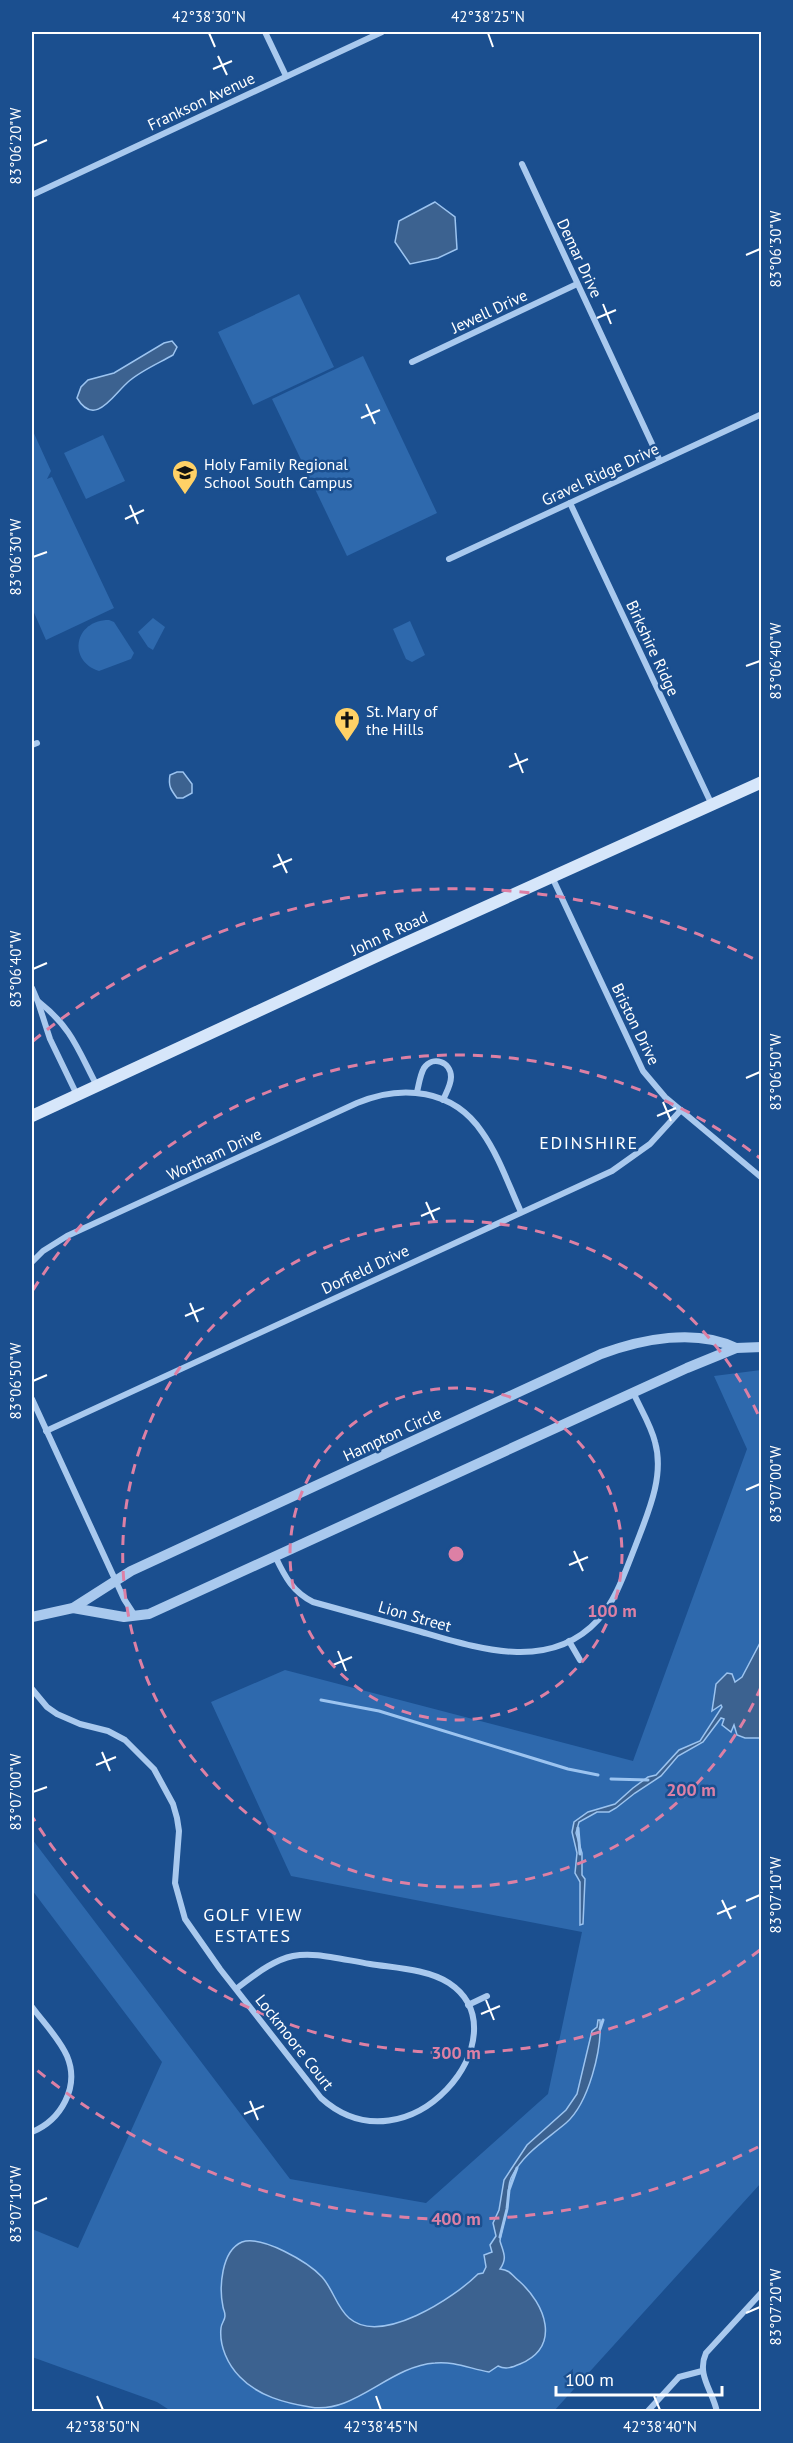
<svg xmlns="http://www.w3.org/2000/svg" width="793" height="2443" font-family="'PT Sans',sans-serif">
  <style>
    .green { fill: #2e69ad }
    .water { fill: #3c6290; stroke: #9cc4f0; stroke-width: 1.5 }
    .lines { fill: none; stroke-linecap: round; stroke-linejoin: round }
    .stream { stroke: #9cc4f0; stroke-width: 3 }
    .minor { stroke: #a9c9ee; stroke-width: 6 }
    .tertiary { stroke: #a9c9ee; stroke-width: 10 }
    .secondary { stroke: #d6e6fa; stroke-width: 12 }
    .ticks { fill: none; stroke: #fff; stroke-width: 2 }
    .ring { fill: none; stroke: #dd80a5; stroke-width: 3; stroke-dasharray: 10 8 }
    .labels { text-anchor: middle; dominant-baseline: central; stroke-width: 5; stroke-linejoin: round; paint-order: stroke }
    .street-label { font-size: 16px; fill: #fff; stroke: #1b4f8f }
    .poi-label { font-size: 16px; fill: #fff; stroke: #1b4f8f; text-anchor: start }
    .neighbourhood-label { font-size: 18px; letter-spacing: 1.5px; fill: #fff; stroke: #1b4f8f }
    .centre { fill: #dd80a5; stroke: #1b4f8f; stroke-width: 3 }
    .ring-label { font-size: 18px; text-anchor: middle; font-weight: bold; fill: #dd80a5; stroke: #1b4f8f; stroke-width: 5; stroke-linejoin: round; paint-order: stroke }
    .neatline { fill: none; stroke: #fff; stroke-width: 2 }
    .ticks-label { font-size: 15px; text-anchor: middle; fill: #fff }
  </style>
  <rect width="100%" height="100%" fill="#1b4f8f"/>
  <!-- green -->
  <g class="green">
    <path d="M 299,294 L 334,367 L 253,405 L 218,332 Z"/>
    <path d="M 363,356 L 437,513 L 347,556 L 272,399 Z"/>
    <path d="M 32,429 L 51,471 L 47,479 L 52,477 L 114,608 L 46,640 L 32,608 Z"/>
    <path d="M 103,435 L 125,481 L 86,499 L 64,453 Z"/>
    <path d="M 153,618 L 165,627 L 153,650 L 148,647 L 138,632 Z"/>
    <path d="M 109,620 L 114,622 L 134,653 L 131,659 L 99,671 C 67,661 74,620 109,620 Z"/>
    <path d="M 410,621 L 425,655 L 412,662 L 406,659 L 393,629 Z"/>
    <path d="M 761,1370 L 761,2183 L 554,2411 L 171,2411 L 157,2402 L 32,2357 L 32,2229 L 78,2248 L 162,2062 L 32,1890 L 32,1839 L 290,2179 L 426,2203 L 548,2094 L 582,1932 L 291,1876 L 211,1702 L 285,1670 L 633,1761 L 747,1449 L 714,1376 Z"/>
  </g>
  <!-- water -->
  <g class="water">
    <path d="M 435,202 L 455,217 L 457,249 L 438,258 L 410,264 L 395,242 L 399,221 Z"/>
    <path d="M 172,341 L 177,347 L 173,355 C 159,363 140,371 128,382 C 113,395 95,428 77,398 L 81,387 L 88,380 L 114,373 L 164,343 Z"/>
    <path d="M 177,772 L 183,772 L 192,784 L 192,793 L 183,798 L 177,798 C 171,790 168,786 170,775 Z"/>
    <path d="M 761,1641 L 761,1738 L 745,1738 L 737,1735 L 734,1725 L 731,1732 L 722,1725 L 724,1719 L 721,1718 L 703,1742 L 678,1756 L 661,1776 L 635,1793 L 616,1808 L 609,1812 L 597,1812 L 579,1822 L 576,1833 L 582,1853 L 582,1875 L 585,1879 L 583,1924 L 580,1925 L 580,1882 L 575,1873 L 577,1853 L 572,1832 L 574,1822 L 588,1812 L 615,1804 L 633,1788 L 648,1777 L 656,1775 L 679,1750 L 700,1741 L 722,1707 L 721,1705 L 712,1711 L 716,1684 L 727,1673 L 732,1674 L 735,1682 L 742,1677 Z"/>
    <path d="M 598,2020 L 600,2020 C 602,2049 589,2103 566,2123 C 546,2140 523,2153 511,2178 C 507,2187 509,2200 507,2210 C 505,2220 501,2230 500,2241 C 503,2252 508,2258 500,2269 C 512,2271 510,2274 519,2281 C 545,2304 562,2346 520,2364 C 513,2367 506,2370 498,2366 L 489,2372 C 471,2369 454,2361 435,2363 C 389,2366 354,2415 310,2407 C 285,2403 258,2396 240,2377 C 228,2365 219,2346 221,2328 C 221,2324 225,2320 225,2316 C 225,2311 224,2312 223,2307 C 219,2288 221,2251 242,2242 C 262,2235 308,2262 322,2277 C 333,2289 337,2308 349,2318 C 381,2346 454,2298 478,2274 L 483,2273 L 486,2267 L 484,2255 L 492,2252 L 490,2245 L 496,2236 L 493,2223 L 499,2210 L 504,2180 L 527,2145 L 566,2110 L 577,2094 L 592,2031 L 597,2027 Z"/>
  </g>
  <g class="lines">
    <!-- stream -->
    <g class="stream">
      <path d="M 321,1700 L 379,1711 L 568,1769 L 598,1775"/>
      <path d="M 611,1779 L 648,1780"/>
      <path d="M 578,1828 L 580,1854"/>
      <path d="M 600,2029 L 603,2020"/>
      <path d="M 500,2237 L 507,2209 L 509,2190 L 517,2168"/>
    </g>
    <!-- minor -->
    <g class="minor">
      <path d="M 265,32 L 286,76"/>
      <path d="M 522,164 L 660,461"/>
      <path d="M 32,195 L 382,32"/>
      <path d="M 412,362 L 577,284"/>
      <path d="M 570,503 L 712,805"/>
      <path d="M 449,559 L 762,414"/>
      <path d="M 32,745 L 37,743"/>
      <path d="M 552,877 L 643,1071 L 665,1097 L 762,1178"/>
      <path d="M 762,908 L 762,920"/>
      <path d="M 32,988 L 38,1002 L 50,1039 L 77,1095"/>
      <path d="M 39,1002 C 72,1028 78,1050 97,1086"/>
      <path d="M 417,1092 C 419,1084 420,1075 424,1068 C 433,1055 451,1062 451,1077 C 451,1085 446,1093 443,1100"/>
      <path d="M 32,1262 L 43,1251 L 67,1236 L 357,1103 C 402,1084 453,1089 482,1132 C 499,1156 509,1186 521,1212"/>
      <path d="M 32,1399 L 124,1599 L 135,1616"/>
      <path d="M 46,1431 L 612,1171 L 650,1144 L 681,1110"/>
      <path d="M 276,1558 C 285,1577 293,1592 313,1602 C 348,1612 383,1621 418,1631 C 477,1648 549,1673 598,1620 C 616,1600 625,1572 635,1547 C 647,1515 665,1477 655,1442 C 651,1425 640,1408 633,1392"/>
      <path d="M 569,1641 L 580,1660"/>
      <path d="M 32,1689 L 47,1707 L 57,1714 L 80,1724 L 108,1731 L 125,1740 L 154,1769 L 173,1804 L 177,1818 L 179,1831 L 175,1883 L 185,1919 L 220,1969 L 321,2098 C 409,2177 526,2034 449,1983 C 427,1969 395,1968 370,1964 C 301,1952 293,1944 236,1989"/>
      <path d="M 468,2005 L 487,1996"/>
      <path d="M 32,2007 C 43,2022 59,2038 67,2056 C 80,2087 61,2120 32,2132"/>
      <path d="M 647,2412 L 679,2377 L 702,2371"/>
      <path d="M 717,2412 C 713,2391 696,2375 706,2353 L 762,2292"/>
    </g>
    <!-- tertiary -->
    <g class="tertiary">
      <path d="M 73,1608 L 124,1617 L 149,1614 L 687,1368 L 736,1348 L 762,1347"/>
      <path d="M 32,1617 L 73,1608 L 131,1571 L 601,1354 C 642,1339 696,1328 736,1348"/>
    </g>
    <!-- secondary -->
    <path class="secondary" d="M 32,1116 L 390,950 L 762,782"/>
  </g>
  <!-- ticks -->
  <path class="ticks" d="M 209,33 L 215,47M 488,33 L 493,47M 218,56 L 227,75M 213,69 L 232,61M 33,146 L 47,140M 746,255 L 760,249M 603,304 L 611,324M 597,318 L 616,310M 366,404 L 375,424M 361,418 L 380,410M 130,505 L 138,524M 125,519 L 144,510M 33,557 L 47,552M 746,666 L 760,661M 515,753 L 523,773M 509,767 L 528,759M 278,854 L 287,873M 273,867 L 292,859M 33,969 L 47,963M 746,1078 L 760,1072M 663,1102 L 671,1121M 657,1116 L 676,1108M 426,1202 L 435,1222M 421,1216 L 440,1208M 190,1303 L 198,1322M 185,1316 L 204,1308M 33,1381 L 47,1375M 746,1490 L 760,1484M 574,1551 L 583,1571M 569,1565 L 588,1557M 338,1651 L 346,1671M 333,1665 L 352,1657M 102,1752 L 110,1771M 96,1765 L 116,1757M 33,1792 L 47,1787M 722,1900 L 731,1919M 746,1901 L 760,1895M 717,1914 L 736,1906M 486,2000 L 494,2020M 481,2014 L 500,2006M 250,2101 L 258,2120M 244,2114 L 264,2106M 33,2204 L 47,2198M 746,2313 L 760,2307M 97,2396 L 103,2410M 376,2396 L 381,2410M 654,2396 L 660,2410"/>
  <!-- distance rings -->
  <g class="ring">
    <circle cx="456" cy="1554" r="166"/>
    <path d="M761 1687A333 333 0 1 1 761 1421"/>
    <path d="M760 1950A499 499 0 0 1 33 1818M33 1290A499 499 0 0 1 760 1158"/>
    <path d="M758 2147A665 665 0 0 1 33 2067M33 1041A665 665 0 0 1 758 961"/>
  </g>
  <!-- icons -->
  <defs>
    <symbol id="school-pin" viewBox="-11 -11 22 30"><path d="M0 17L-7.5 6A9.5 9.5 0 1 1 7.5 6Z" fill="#ffd166" stroke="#1b4f8f"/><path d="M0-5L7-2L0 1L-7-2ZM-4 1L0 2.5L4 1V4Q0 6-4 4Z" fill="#111"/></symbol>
    <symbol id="church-pin" viewBox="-11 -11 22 30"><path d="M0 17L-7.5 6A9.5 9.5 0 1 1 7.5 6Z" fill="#ffd166" stroke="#1b4f8f"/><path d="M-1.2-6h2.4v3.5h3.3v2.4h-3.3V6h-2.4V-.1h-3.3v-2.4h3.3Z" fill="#111"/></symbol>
  </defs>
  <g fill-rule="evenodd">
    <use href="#school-pin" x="170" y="458" width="30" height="40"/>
    <use href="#church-pin" x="332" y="705" width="30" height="40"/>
  </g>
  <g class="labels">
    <!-- street labels -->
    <g class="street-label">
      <text transform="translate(201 101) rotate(-25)">Frankson Avenue</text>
      <text transform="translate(580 258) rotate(65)">Demar Drive</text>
      <text transform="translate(489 311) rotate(-25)">Jewell Drive</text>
      <text transform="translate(600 474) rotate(-25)">Gravel Ridge Drive</text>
      <text transform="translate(653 648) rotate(65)">Birkshire Ridge</text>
      <text transform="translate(389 933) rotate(-25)">John R Road</text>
      <text transform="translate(636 1024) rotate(64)">Briston Drive</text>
      <text transform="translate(214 1154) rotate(-25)">Wortham Drive</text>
      <text transform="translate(365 1269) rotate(-25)">Dorfield Drive</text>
      <text transform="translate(392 1434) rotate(-25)">Hampton Circle</text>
      <text transform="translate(415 1616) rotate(16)">Lion Street</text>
      <text transform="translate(295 2042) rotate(52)">Lockmoore Court</text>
    </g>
    <!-- poi labels -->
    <g class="poi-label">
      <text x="204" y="464">Holy Family Regional<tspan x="204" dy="18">School South Campus</tspan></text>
      <text x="366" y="711">St. Mary of<tspan x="366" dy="18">the Hills</tspan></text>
    </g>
    <!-- neighbourhood labels -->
    <g class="neighbourhood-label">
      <text x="589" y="1142">EDINSHIRE</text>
      <text x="253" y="1914">GOLF VIEW<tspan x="253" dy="21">ESTATES</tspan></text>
    </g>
  </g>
  <circle cx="456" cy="1554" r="9" class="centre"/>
  <g class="ring-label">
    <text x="612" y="1617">100 m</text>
    <text x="691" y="1796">200 m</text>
    <text x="456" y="2059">300 m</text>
    <text x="456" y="2225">400 m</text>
  </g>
  <!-- border -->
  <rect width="793" height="2443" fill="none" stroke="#1b4f8f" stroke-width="66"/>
  <!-- scale -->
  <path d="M556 2386v9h166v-9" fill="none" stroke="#ffffff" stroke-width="3"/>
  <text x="565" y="2386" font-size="18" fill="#ffffff" stroke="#1b4f8f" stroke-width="4.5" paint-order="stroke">100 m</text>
  <rect x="33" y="33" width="727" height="2377" class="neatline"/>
  <g class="ticks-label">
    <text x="209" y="22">42°38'30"N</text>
    <text x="488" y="22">42°38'25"N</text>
    <text transform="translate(16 146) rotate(-90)" y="5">83°06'20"W</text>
    <text transform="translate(776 249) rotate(-90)" y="5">83°06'30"W</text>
    <text transform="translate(16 557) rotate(-90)" y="5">83°06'30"W</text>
    <text transform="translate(776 661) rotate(-90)" y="5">83°06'40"W</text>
    <text transform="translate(16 969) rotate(-90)" y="5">83°06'40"W</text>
    <text transform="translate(776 1072) rotate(-90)" y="5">83°06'50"W</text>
    <text transform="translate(16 1381) rotate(-90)" y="5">83°06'50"W</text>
    <text transform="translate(776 1484) rotate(-90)" y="5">83°07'00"W</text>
    <text transform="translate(16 1792) rotate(-90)" y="5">83°07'00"W</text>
    <text transform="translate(776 1895) rotate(-90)" y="5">83°07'10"W</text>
    <text transform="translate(16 2204) rotate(-90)" y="5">83°07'10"W</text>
    <text transform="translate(776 2307) rotate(-90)" y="5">83°07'20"W</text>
    <text x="103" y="2432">42°38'50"N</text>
    <text x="381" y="2432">42°38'45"N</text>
    <text x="660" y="2432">42°38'40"N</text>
  </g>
</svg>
